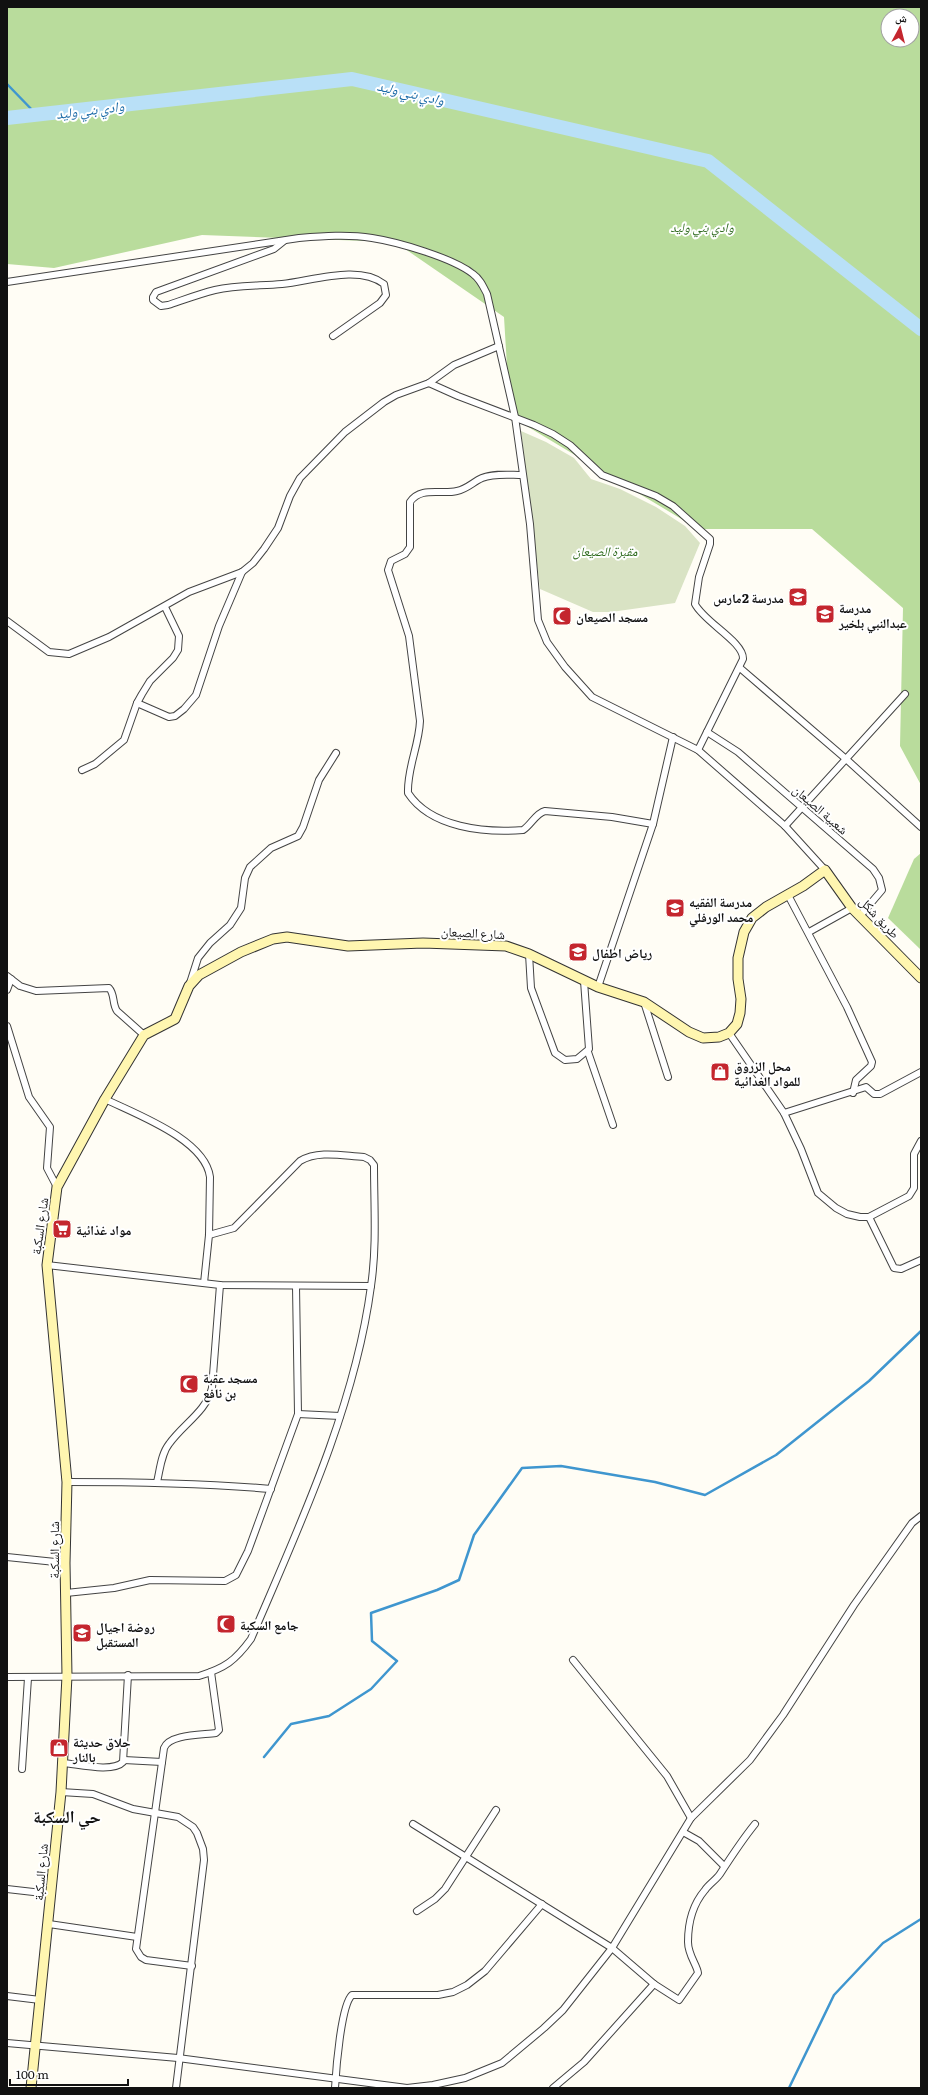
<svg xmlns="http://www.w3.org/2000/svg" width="928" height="2095" font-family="Literata,'Noto Naskh Arabic',serif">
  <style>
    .forest { fill: #b9dc9c; fill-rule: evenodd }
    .cemetery { fill: #d9e3c4 }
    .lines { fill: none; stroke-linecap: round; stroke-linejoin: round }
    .stream { stroke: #3f96cf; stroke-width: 2.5 }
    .river { stroke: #b9e0f7; stroke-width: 14 }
    .street-casing { stroke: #444; stroke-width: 8 }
    .secondary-casing { stroke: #333; stroke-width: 11 }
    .street { stroke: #fff; stroke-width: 6 }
    .secondary { stroke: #fff6b0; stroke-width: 9 }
    .labels { text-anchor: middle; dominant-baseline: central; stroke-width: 4; stroke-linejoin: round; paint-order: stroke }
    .park-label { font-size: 13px; font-style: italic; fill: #2f6b1f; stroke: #fff }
    .poi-label { font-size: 13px; font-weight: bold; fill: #111; stroke: #fff; text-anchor: start }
    .street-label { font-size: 13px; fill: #111; stroke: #fff }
    .water-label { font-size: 14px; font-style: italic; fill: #1768a6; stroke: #fff }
    .district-label { font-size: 17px; font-weight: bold; fill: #111; stroke: #fff }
  </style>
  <rect width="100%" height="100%" fill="#fffdf5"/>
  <!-- forest -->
  <g class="forest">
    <path d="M 7,7 L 921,7 L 921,785 L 900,746 L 903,608 L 812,529 L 698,529 L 510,416 L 504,317 L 395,242 L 202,235 L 54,268 L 7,264 ZM 888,16 L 912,16 L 912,40 L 888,40 Z"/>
    <path d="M 921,853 L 921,950 L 888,918 L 914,859 Z"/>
  </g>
  <!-- cemetery -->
  <path class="cemetery" d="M 521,431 L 546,442 L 574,458 L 591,479 L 620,489 L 656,507 L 685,526 L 700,543 L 675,603 L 611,612 L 593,612 L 540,589 Z"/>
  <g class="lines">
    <!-- stream -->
    <g class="stream">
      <path d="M 7,84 L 37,115"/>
      <path d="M 264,1757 L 291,1724 L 329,1716 L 371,1689 L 397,1661 L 372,1641 L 371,1613 L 437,1590 L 459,1580 L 474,1535 L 522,1468 L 561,1466 L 655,1482 L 705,1495 L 776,1455 L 869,1381 L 921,1331"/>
      <path d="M 789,2088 L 834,1995 L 883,1943 L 921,1919"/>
    </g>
    <!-- river -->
    <path class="river" d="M 7,118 L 352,79 L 708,161 L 921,329"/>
    <defs>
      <g id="street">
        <path d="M 284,241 L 274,249 L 156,292 L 153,297 L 153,300 L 161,306 L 168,305 C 183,300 199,294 215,290 C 237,285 260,286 282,284 C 312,281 359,264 384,284 L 386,295 L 380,303 L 333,336"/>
        <path d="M 7,282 L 299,238 C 323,236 348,234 372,238 C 398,242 453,258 473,274 C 480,279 483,286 487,294 L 515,417 L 530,524 L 538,620 L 547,642 L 565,667 L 592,697 L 698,750 L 785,826 L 825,870"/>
        <path d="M 429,383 L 454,365 L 499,346"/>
        <path d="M 522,475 C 510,475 494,473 482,478 C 473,482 467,489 457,491 C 441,495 421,486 410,502 L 410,547 L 405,554 L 391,561 L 388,570 L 409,636 L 420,721 C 419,746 407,768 408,793 C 431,828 485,833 523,830 C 531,825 536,813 545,811 L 612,817 L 653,824 L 673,737"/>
        <path d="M 7,621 L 49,652 L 69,654 L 109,637 L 189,592 L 242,572 L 253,563 L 264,549 L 278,528 L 290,496 L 300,478 L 345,432 L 384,402 L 396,395 L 429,383 L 458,396 L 534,425 L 553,434 L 570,445 L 602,475 L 656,496 L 673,506 L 710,539 L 710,544 L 699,577 L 695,604 C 704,622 744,642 743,659 L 698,750"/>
        <path d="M 740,668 L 846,759 L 921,827"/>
        <path d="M 137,703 L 169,717 L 175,716 L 184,709 L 196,695 L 219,626 L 242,572"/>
        <path d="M 707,732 L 738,752 L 873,869 L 879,878 L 882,890 L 860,916"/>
        <path d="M 82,770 L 95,764 L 124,740 L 137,703 L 142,694 L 150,681 L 173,658 L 178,650 L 179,636 L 165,607"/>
        <path d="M 785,826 L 905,694"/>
        <path d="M 788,895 L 847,1007 L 872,1062 L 871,1066 L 856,1080 L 853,1093"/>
        <path d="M 809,932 L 852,908"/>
        <path d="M 529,954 L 531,988 L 555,1053 L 565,1060 L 577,1059 L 589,1049 L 584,981"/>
        <path d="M 7,976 L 20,986 L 36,991 L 109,988 C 115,994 112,1004 117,1011 L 144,1035"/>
        <path d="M 190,983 L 198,958 L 210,943 L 230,925 L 241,908 L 245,878 L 250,867 L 271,848 L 298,836 L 303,827 L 319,780 L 336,753"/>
        <path d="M 598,987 L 653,824"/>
        <path d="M 7,990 L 11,979"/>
        <path d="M 644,1002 L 668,1077"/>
        <path d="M 7,1026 L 29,1097 L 50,1127 L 47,1168 L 57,1187"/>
        <path d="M 729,1033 L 784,1113 L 801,1149 L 818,1193 L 836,1208 L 847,1214 L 860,1217 L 869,1217 L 909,1196 L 914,1188 L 914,1154 L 921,1141"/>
        <path d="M 588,1052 L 613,1125"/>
        <path d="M 105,1099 C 135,1114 205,1139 210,1177 L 209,1235 L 204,1283"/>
        <path d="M 784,1113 L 866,1087 L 874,1094 L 880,1094 L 921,1072"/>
        <path d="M 869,1217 L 894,1268 L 901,1269 L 921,1260"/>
        <path d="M 47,1265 L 220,1285 L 371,1286"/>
        <path d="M 298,1414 L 340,1416"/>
        <path d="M 67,1482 C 135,1482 203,1483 271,1489"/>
        <path d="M 157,1482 C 160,1470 161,1454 169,1444 C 183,1424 206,1412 212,1388 L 220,1285"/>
        <path d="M 7,1557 L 65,1563"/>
        <path d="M 66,1593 L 114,1588 L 150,1580 L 225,1581 L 236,1575 L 248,1551 L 298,1414 L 296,1286"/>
        <path d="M 573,1660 L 667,1776 L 691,1818"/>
        <path d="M 7,1677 L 199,1676 C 225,1668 235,1661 251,1639 C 299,1527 355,1407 371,1286 C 377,1246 374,1205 374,1165 L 370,1160 L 364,1157 C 343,1156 319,1150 300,1161 L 234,1228 L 209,1235"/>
        <path d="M 124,1760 L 162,1762"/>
        <path d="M 63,1763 C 77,1764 113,1773 123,1762 L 128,1675"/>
        <path d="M 22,1769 L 28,1678"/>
        <path d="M 61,1792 L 93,1794 L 133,1809 L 178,1817 L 193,1827 L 197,1833 L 203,1849 L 204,1860 L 176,2088"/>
        <path d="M 413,1824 L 612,1948 L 654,1984 L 679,2000 L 698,1973 C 697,1965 688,1955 688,1942 C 688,1923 693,1904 705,1890 C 709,1884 716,1880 720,1874 C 731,1857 742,1840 755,1824"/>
        <path d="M 683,1832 L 699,1841 L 724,1866"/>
        <path d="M 7,1889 L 51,1894"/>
        <path d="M 417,1911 L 435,1899 L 445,1889 L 496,1810"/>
        <path d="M 49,1924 L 137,1937"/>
        <path d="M 192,1966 L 146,1960 L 141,1957 L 136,1949 L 164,1748 C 169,1734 202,1735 216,1733 L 219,1730 L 211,1672"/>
        <path d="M 7,1996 L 40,2000"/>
        <path d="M 7,2043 L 178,2058 L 407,2088 L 433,2085 L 465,2078 L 502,2063 L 544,2028 L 563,2010 L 612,1948 L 691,1818 L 750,1760 L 783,1715 L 854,1605 L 912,1523 L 921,1516"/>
        <path d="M 335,2088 C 336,2070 341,2005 352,1995 L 438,1995 L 453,1992 L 467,1985 L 485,1971 L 542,1904"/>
        <path d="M 553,2088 L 584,2062 L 654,1984"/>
      </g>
      <path id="secondary" d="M 31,2088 L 61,1792 L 67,1676 L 65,1563 L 67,1482 L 47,1265 L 57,1187 L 105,1099 L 144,1035 L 175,1019 L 189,986 L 199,975 L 241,952 L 273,939 L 287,937 L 348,946 L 423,943 L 506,946 L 529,954 L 598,987 L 644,1002 L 689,1032 L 703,1038 L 719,1037 L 729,1033 L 737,1024 L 740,1013 L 741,999 L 738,979 L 738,958 L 744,932 L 752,918 L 766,907 L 803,886 L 825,870 L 852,908 L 921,978"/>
    </defs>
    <!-- street casing -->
    <use href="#street" class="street-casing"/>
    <!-- secondary casing -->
    <use href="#secondary" class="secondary-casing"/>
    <!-- street -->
    <use href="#street" class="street"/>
    <!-- secondary -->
    <use href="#secondary" class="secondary"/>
  </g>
  <!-- icons -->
  <defs>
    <symbol id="school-square" viewBox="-11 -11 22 22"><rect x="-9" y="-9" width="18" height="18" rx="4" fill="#c4262e" stroke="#fff"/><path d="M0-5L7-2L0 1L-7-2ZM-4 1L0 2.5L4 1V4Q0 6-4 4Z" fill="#fff"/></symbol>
    <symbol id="mosque-square" viewBox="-11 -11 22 22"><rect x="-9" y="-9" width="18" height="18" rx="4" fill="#c4262e" stroke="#fff"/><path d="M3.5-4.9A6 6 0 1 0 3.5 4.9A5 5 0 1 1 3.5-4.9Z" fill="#fff"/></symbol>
    <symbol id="shop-square" viewBox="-11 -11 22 22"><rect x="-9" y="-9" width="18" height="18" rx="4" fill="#c4262e" stroke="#fff"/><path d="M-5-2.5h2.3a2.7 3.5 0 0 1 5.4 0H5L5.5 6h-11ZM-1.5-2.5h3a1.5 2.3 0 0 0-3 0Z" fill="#fff"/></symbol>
    <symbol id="supermarket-square" viewBox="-11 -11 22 22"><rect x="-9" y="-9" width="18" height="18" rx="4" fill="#c4262e" stroke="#fff"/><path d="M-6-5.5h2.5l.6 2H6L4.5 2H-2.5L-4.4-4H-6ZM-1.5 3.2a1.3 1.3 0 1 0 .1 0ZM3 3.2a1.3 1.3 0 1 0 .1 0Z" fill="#fff"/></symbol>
  </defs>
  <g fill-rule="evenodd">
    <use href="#school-square" x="787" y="586" width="22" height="22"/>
    <use href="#school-square" x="814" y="603" width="22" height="22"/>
    <use href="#mosque-square" x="551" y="605" width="22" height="22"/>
    <use href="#school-square" x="664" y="897" width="22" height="22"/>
    <use href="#school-square" x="567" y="941" width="22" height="22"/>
    <use href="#shop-square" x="709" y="1061" width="22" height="22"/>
    <use href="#supermarket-square" x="51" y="1218" width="22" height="22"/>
    <use href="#mosque-square" x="178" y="1373" width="22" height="22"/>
    <use href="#mosque-square" x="215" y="1613" width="22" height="22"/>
    <use href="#school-square" x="71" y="1622" width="22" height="22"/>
    <use href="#shop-square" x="48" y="1737" width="22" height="22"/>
  </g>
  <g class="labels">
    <!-- park labels -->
    <g class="park-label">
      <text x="702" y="226">وادي بني وليد</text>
      <text x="605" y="550">مقبرة الصيعان</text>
    </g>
    <!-- poi labels -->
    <g class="poi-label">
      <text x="784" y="597" text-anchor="end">مدرسة 2مارس</text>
      <text x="839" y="607">مدرسة<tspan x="839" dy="15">عبدالنبي بلخير</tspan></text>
      <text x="576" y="616">مسجد الصيعان</text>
      <text x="689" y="901">مدرسة الفقيه<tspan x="689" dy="15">محمد الورفلي</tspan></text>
      <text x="592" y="952">رياض اطفال</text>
      <text x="734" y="1065">محل الزروق<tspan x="734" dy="15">للمواد الغدائية</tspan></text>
      <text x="76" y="1229">مواد غذائية</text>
      <text x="203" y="1377">مسجد عقبة<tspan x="203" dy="15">بن نافع</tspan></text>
      <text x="240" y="1624">جامع السكبة</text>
      <text x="96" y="1626">روضة اجيال<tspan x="96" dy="15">المستقبل</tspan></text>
      <text x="73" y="1741">حلاق حديثة<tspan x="73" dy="15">بالنار</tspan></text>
    </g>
    <!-- street labels -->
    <g class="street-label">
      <text transform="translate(821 809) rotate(41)">شعبية الصيعان</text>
      <text transform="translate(880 917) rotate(47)">طريق شكل</text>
      <text transform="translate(473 932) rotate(3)">شارع الصيعان</text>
      <text transform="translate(39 1226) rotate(-82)">شارع السكبة</text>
      <text transform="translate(53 1550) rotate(-90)">شارع السكبة</text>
      <text transform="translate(40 1872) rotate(-85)">شارع السكبة</text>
    </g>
    <!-- water labels -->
    <g class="water-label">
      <text transform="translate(411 92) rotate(13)">وادي بني وليد</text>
      <text transform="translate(90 109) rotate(-7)">وادي بني وليد</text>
    </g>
    <!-- district labels -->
    <g class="district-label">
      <text x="67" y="1815">حي السكبة</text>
    </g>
  </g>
  <!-- border -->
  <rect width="928" height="2095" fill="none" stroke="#111111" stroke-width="16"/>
  <!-- north arrow -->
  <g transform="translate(900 28) rotate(7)"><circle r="19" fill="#ffffff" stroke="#a0a0a0"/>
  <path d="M0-3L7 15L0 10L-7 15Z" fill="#c4262e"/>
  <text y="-6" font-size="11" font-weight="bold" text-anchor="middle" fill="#111111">ش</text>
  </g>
  <!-- scale -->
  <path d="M10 2079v6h118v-6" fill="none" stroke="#111111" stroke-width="2"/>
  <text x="16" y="2079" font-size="12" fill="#111111" stroke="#ffffff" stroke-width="3" paint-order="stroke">100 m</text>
</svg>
